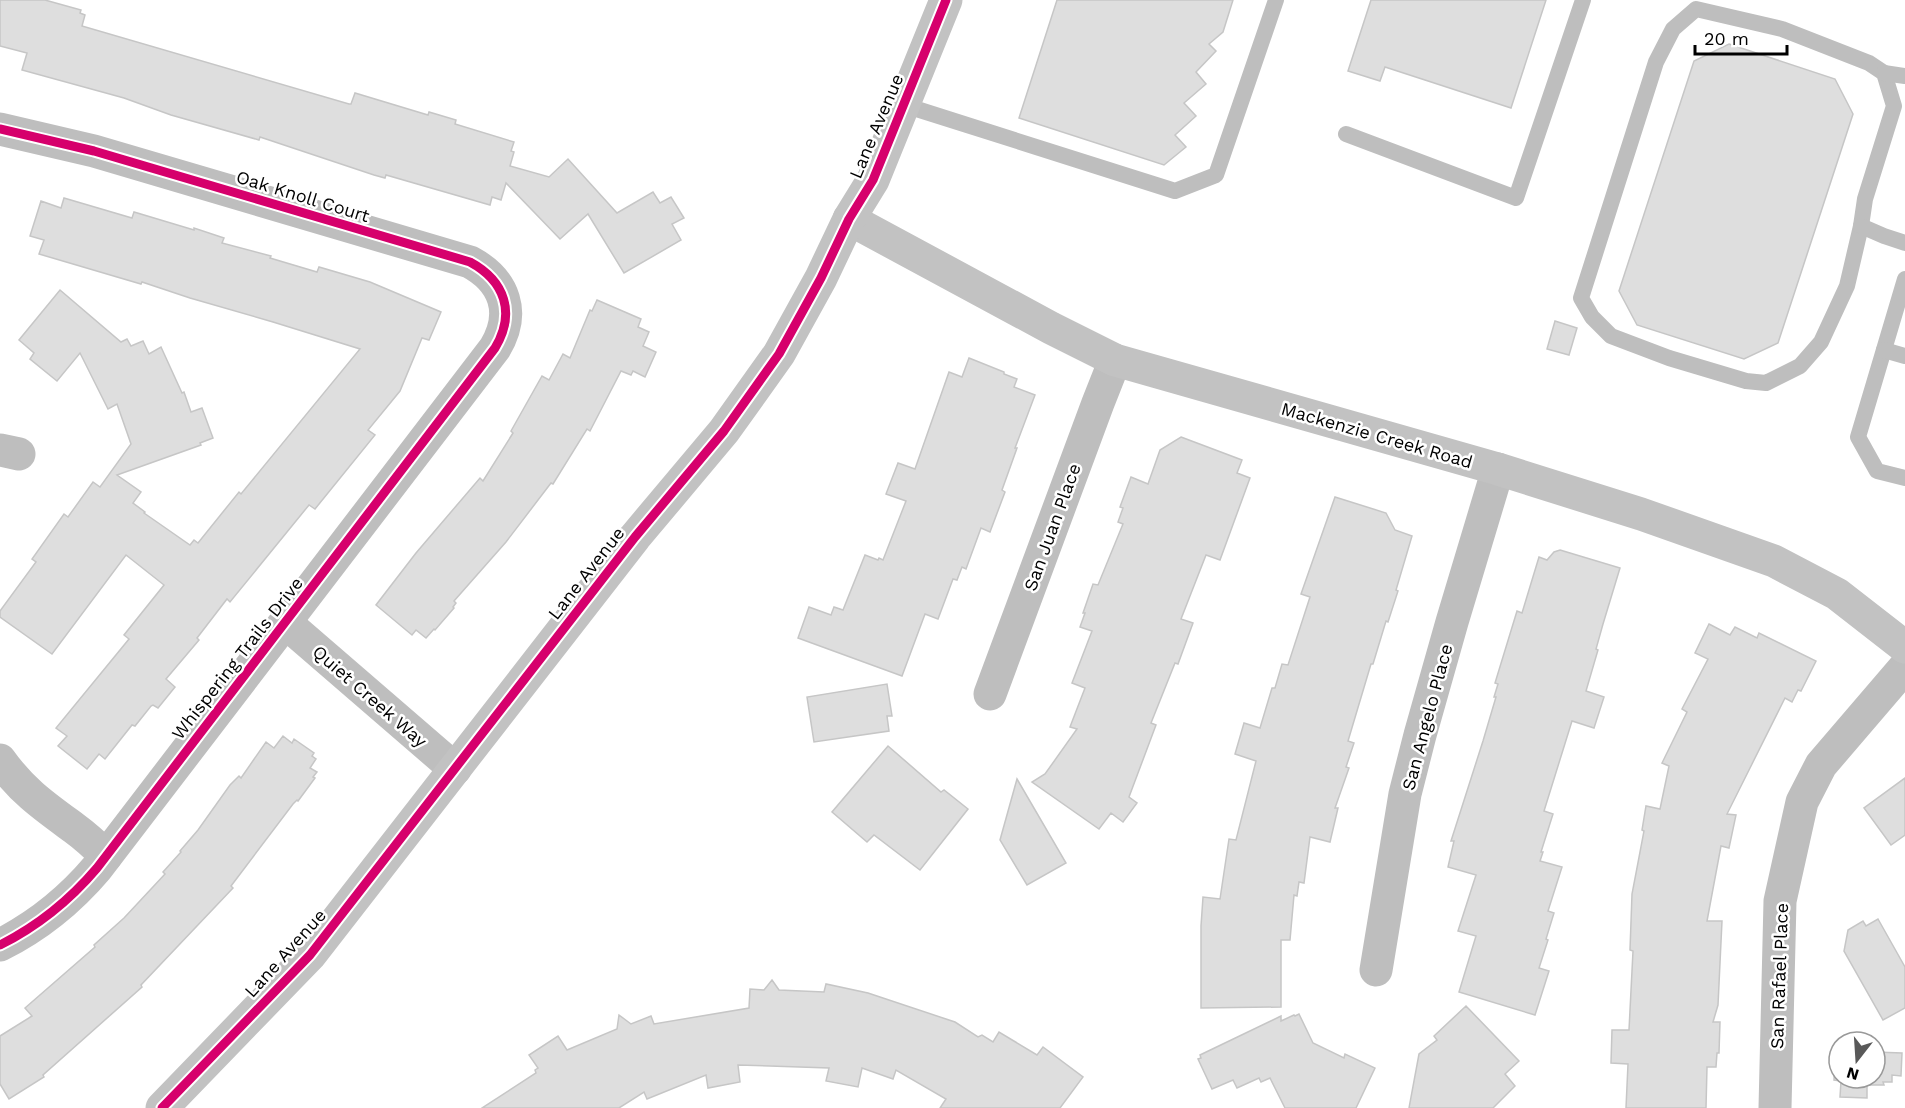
<svg xmlns="http://www.w3.org/2000/svg" width="1905" height="1108" font-family="'Work Sans',sans-serif">
  <style>
    .building { fill: #dedede; stroke: #c6c6c6; stroke-width: 1.5 }
    .lines { fill: none; stroke-linecap: round; stroke-linejoin: round }
    .lane { stroke: #bebebe; stroke-width: 16 }
    .street { stroke: #bebebe; stroke-width: 33 }
    .secondary { stroke: #c2c2c2; stroke-width: 33 }
    .cycleway-casing { stroke: #fff; stroke-width: 13 }
    .cycleway { stroke: #d6006c; stroke-width: 9 }
    .labels { text-anchor: middle; dominant-baseline: central; stroke-width: 5; stroke-linejoin: round; paint-order: stroke }
    .street-label { font-size: 18px; fill: #000; stroke: #fff }
  </style>
  <rect width="100%" height="100%" fill="#fff"/>
  <!-- building -->
  <g class="building">
    <path d="M 0,0 L 45,0 L 81,10 L 80,13 L 85,15 L 82,26 L 349,104 L 351,104 L 355,93 L 428,115 L 429,112 L 456,120 L 455,124 L 514,142 L 511,151 L 514,152 L 510,166 L 549,177 L 568,159 L 617,213 L 653,192 L 660,203 L 671,197 L 684,218 L 672,224 L 681,240 L 624,273 L 588,214 L 560,239 L 506,183 L 501,200 L 492,197 L 490,205 L 386,175 L 385,178 L 374,175 L 260,137 L 259,140 L 171,115 L 124,98 L 22,70 L 27,53 L 0,46 Z"/>
    <path d="M 1057,0 L 1233,0 L 1223,32 L 1209,44 L 1216,51 L 1196,72 L 1206,84 L 1184,103 L 1196,116 L 1175,135 L 1186,147 L 1164,165 L 1019,118 Z"/>
    <path d="M 1371,0 L 1546,0 L 1511,108 L 1385,67 L 1380,81 L 1348,71 Z"/>
    <path d="M 1729,44 L 1835,79 L 1853,114 L 1778,343 L 1744,359 L 1637,325 L 1619,291 L 1694,61 Z"/>
    <path d="M 64,198 L 132,218 L 134,212 L 194,230 L 194,228 L 224,238 L 222,243 L 271,256 L 270,258 L 317,272 L 319,267 L 370,282 L 441,312 L 429,340 L 422,338 L 400,391 L 368,430 L 375,435 L 315,509 L 309,505 L 230,602 L 227,599 L 197,638 L 199,640 L 166,679 L 175,687 L 158,708 L 153,705 L 151,706 L 135,726 L 132,725 L 105,759 L 99,754 L 87,769 L 58,746 L 67,736 L 56,728 L 129,639 L 124,635 L 164,585 L 126,555 L 52,654 L 0,617 L 0,611 L 36,562 L 32,559 L 64,514 L 68,517 L 93,482 L 100,487 L 131,444 L 117,404 L 108,409 L 80,353 L 57,381 L 30,359 L 34,353 L 19,340 L 60,290 L 121,342 L 127,339 L 131,346 L 143,341 L 149,354 L 161,347 L 182,393 L 184,392 L 191,412 L 202,408 L 213,438 L 200,443 L 201,445 L 117,475 L 141,492 L 133,503 L 145,512 L 144,513 L 190,545 L 194,540 L 198,543 L 239,492 L 241,494 L 360,349 L 273,322 L 190,298 L 142,282 L 141,284 L 39,254 L 44,240 L 30,236 L 41,201 L 61,208 Z"/>
    <path d="M 597,300 L 641,319 L 638,327 L 649,332 L 643,346 L 656,352 L 645,377 L 633,371 L 631,375 L 621,371 L 590,431 L 587,429 L 553,484 L 551,483 L 506,542 L 454,601 L 456,603 L 453,607 L 454,608 L 435,630 L 434,629 L 426,638 L 416,630 L 412,635 L 376,605 L 416,553 L 480,478 L 483,481 L 513,433 L 511,431 L 542,376 L 549,380 L 563,354 L 570,358 L 590,310 L 592,311 Z"/>
    <path d="M 1555,321 L 1577,328 L 1569,355 L 1547,349 Z"/>
    <path d="M 969,358 L 1004,372 L 1004,374 L 1017,379 L 1014,387 L 1035,395 L 1015,448 L 1017,448 L 1002,490 L 1005,492 L 990,532 L 981,528 L 966,569 L 962,567 L 957,580 L 953,579 L 938,619 L 925,614 L 902,676 L 798,638 L 809,607 L 831,615 L 834,607 L 843,610 L 865,555 L 878,560 L 879,558 L 883,560 L 906,501 L 886,494 L 898,463 L 915,469 L 949,372 L 962,377 Z"/>
    <path d="M 1181,437 L 1242,460 L 1237,473 L 1250,478 L 1220,560 L 1206,555 L 1181,619 L 1193,623 L 1178,664 L 1175,663 L 1151,723 L 1156,725 L 1129,797 L 1137,803 L 1123,822 L 1111,813 L 1099,829 L 1032,782 L 1045,774 L 1077,729 L 1070,727 L 1085,688 L 1072,683 L 1092,631 L 1080,627 L 1085,613 L 1083,613 L 1093,584 L 1098,585 L 1123,524 L 1118,522 L 1123,508 L 1120,507 L 1131,477 L 1148,484 L 1160,450 Z"/>
    <path d="M 1335,497 L 1386,513 L 1395,530 L 1412,536 L 1396,590 L 1398,591 L 1388,622 L 1386,621 L 1373,664 L 1371,664 L 1348,741 L 1354,743 L 1346,767 L 1349,768 L 1335,808 L 1338,808 L 1330,842 L 1310,837 L 1304,883 L 1299,882 L 1297,896 L 1294,895 L 1290,940 L 1281,940 L 1281,1007 L 1201,1008 L 1201,926 L 1203,897 L 1220,899 L 1229,839 L 1236,840 L 1256,761 L 1235,754 L 1244,723 L 1260,728 L 1272,688 L 1275,688 L 1282,664 L 1288,665 L 1310,597 L 1301,594 Z"/>
    <path d="M 1560,550 L 1620,568 L 1603,624 L 1596,649 L 1598,650 L 1586,691 L 1604,697 L 1594,728 L 1572,721 L 1544,811 L 1553,814 L 1541,852 L 1543,852 L 1540,861 L 1562,867 L 1548,911 L 1554,913 L 1546,939 L 1548,940 L 1539,968 L 1549,971 L 1535,1015 L 1459,992 L 1476,936 L 1458,931 L 1476,875 L 1448,867 L 1454,841 L 1451,841 L 1483,741 L 1496,697 L 1494,697 L 1498,684 L 1495,683 L 1517,611 L 1522,613 L 1539,557 L 1547,560 L 1554,552 Z"/>
    <path d="M 1709,624 L 1730,635 L 1735,627 L 1757,638 L 1759,633 L 1816,661 L 1801,691 L 1798,690 L 1792,702 L 1785,698 L 1727,814 L 1736,815 L 1729,848 L 1721,846 L 1707,921 L 1722,921 L 1718,1005 L 1713,1022 L 1720,1022 L 1719,1053 L 1717,1053 L 1716,1067 L 1707,1067 L 1706,1108 L 1626,1108 L 1628,1064 L 1611,1063 L 1612,1030 L 1629,1030 L 1633,951 L 1630,950 L 1632,894 L 1644,831 L 1642,830 L 1646,806 L 1660,809 L 1669,766 L 1662,763 L 1687,712 L 1682,709 L 1708,659 L 1695,653 Z"/>
    <path d="M 887,684 L 892,716 L 887,716 L 889,731 L 814,742 L 807,697 Z"/>
    <path d="M 283,736 L 292,743 L 294,739 L 314,753 L 312,756 L 316,759 L 310,768 L 317,772 L 313,777 L 315,778 L 298,801 L 297,800 L 293,804 L 231,886 L 233,888 L 141,985 L 142,987 L 43,1075 L 44,1077 L 9,1099 L 0,1084 L 0,1036 L 32,1016 L 25,1008 L 95,947 L 94,945 L 124,918 L 165,874 L 163,872 L 181,852 L 180,851 L 198,830 L 230,785 L 239,776 L 241,778 L 266,742 L 274,748 Z"/>
    <path d="M 888,746 L 941,792 L 944,790 L 968,809 L 920,870 L 874,835 L 867,842 L 832,812 Z"/>
    <path d="M 1905,778 L 1905,835 L 1891,845 L 1864,808 Z"/>
    <path d="M 1017,779 L 1066,863 L 1027,885 L 1000,840 Z"/>
    <path d="M 1878,919 L 1905,967 L 1905,1008 L 1883,1020 L 1844,951 L 1848,930 L 1863,921 L 1866,926 Z"/>
    <path d="M 772,980 L 779,990 L 824,992 L 826,984 L 868,993 L 955,1022 L 978,1037 L 982,1035 L 993,1042 L 999,1032 L 1037,1055 L 1043,1047 L 1083,1077 L 1060,1108 L 940,1108 L 946,1099 L 896,1070 L 893,1079 L 862,1068 L 858,1087 L 826,1081 L 829,1068 L 738,1065 L 740,1082 L 708,1088 L 706,1075 L 647,1099 L 644,1092 L 619,1108 L 482,1108 L 536,1073 L 535,1070 L 538,1068 L 529,1055 L 558,1036 L 567,1050 L 617,1029 L 619,1015 L 631,1024 L 651,1016 L 654,1024 L 749,1008 L 750,989 L 764,990 Z"/>
    <path d="M 1466,1006 L 1519,1061 L 1505,1074 L 1515,1086 L 1493,1108 L 1409,1108 L 1419,1054 L 1437,1040 L 1434,1036 Z"/>
    <path d="M 1299,1014 L 1313,1043 L 1344,1058 L 1345,1054 L 1375,1068 L 1356,1108 L 1285,1108 L 1270,1078 L 1261,1082 L 1259,1078 L 1237,1088 L 1233,1080 L 1212,1089 L 1198,1059 L 1201,1058 L 1200,1055 L 1281,1016 L 1281,1021 L 1294,1015 L 1295,1016 Z"/>
    <path d="M 1835,1051 L 1839,1051 L 1839,1078 L 1875,1078 L 1875,1052 L 1902,1053 L 1901,1076 L 1892,1075 L 1892,1082 L 1883,1082 L 1884,1085 L 1867,1085 L 1867,1098 L 1840,1097 L 1841,1081 L 1834,1080 Z"/>
  </g>
  <g class="lines">
    <!-- lane -->
    <g class="lane">
      <path d="M 1696,9 L 1782,29 L 1869,63 L 1884,73 L 1894,106 L 1865,199 L 1861,226 L 1847,286 L 1821,342 L 1800,366 L 1766,383 L 1746,381 L 1669,358 L 1611,336 L 1592,317 L 1581,298 L 1656,62 L 1673,29 Z"/>
      <path d="M 1884,73 L 1905,76"/>
      <path d="M 904,105 L 1175,191 L 1216,175 L 1276,0"/>
      <path d="M 1346,134 L 1516,198 L 1583,0"/>
      <path d="M 1861,226 L 1884,236 L 1905,243"/>
      <path d="M 1905,279 L 1858,437 L 1877,471 L 1905,478"/>
      <path d="M 1884,350 L 1905,356"/>
    </g>
    <!-- street -->
    <g class="street">
      <path d="M 0,129 L 94,151 L 470,262 C 505,281 516,313 495,348 L 97,868 C 69,901 38,926 0,945"/>
      <path d="M 0,450 L 19,454"/>
      <path d="M 286,623 L 455,769"/>
      <path d="M 990,694 L 1098,403 L 1115,360"/>
      <path d="M 0,760 C 22,791 44,806 74,828 C 85,836 96,846 106,856"/>
      <path d="M 1376,970 L 1405,794 L 1420,735 L 1452,622 L 1498,469"/>
      <path d="M 1775,1108 L 1780,901 L 1802,802 L 1821,765 L 1905,667"/>
    </g>
    <!-- secondary -->
    <g class="secondary">
      <path d="M 849,219 L 1051,328 L 1115,360 L 1498,469 L 1641,514 L 1774,561 L 1837,594 L 1905,647"/>
      <path d="M 162,1108 L 310,955 L 635,537 L 724,431 L 779,354 L 821,278 L 849,219 L 873,180 L 946,0"/>
    </g>
    <defs>
      <g id="cycleway">
        <path d="M 0,129 L 94,151 L 470,262 C 505,281 516,313 495,348 L 97,868 C 69,901 38,926 0,945"/>
        <path d="M 162,1108 L 310,955 L 635,537 L 724,431 L 779,354 L 821,278 L 849,219 L 873,180 L 946,0"/>
      </g>
    </defs>
    <!-- cycleway casing -->
    <use href="#cycleway" class="cycleway-casing"/>
    <!-- cycleway -->
    <use href="#cycleway" class="cycleway"/>
  </g>
  <g class="labels">
    <!-- street labels -->
    <g class="street-label">
      <text transform="translate(876 126) rotate(-67)">Lane Avenue</text>
      <text transform="translate(303 196) rotate(17)">Oak Knoll Court</text>
      <text transform="translate(1377 435) rotate(16)">Mackenzie Creek Road</text>
      <text transform="translate(1052 527) rotate(-70)">San Juan Place</text>
      <text transform="translate(586 573) rotate(-52)">Lane Avenue</text>
      <text transform="translate(237 658) rotate(-52)">Whispering Trails Drive</text>
      <text transform="translate(370 696) rotate(41)">Quiet Creek Way</text>
      <text transform="translate(1427 717) rotate(-75)">San Angelo Place</text>
      <text transform="translate(285 953) rotate(-48)">Lane Avenue</text>
      <text transform="translate(1779 976) rotate(-88)">San Rafael Place</text>
    </g>
  </g>
  <!-- north arrow -->
  <g transform="translate(1857 1060) rotate(197)"><circle r="28" fill="#ffffff" stroke="#999999" stroke-width="1.5"/>
  <path d="M0-4.5L10 22L0 15L-10 22Z" fill="#595959"/>
  <text y="-9" font-size="16" font-weight="bold" text-anchor="middle" fill="#000000">N</text>
  </g>
  <!-- scale -->
  <path d="M1695 45v9h92v-9" fill="none" stroke="#000000" stroke-width="3"/>
  <text x="1704" y="45" font-size="18" fill="#000000" stroke="#ffffff" stroke-width="4.5" paint-order="stroke">20 m</text>
</svg>
